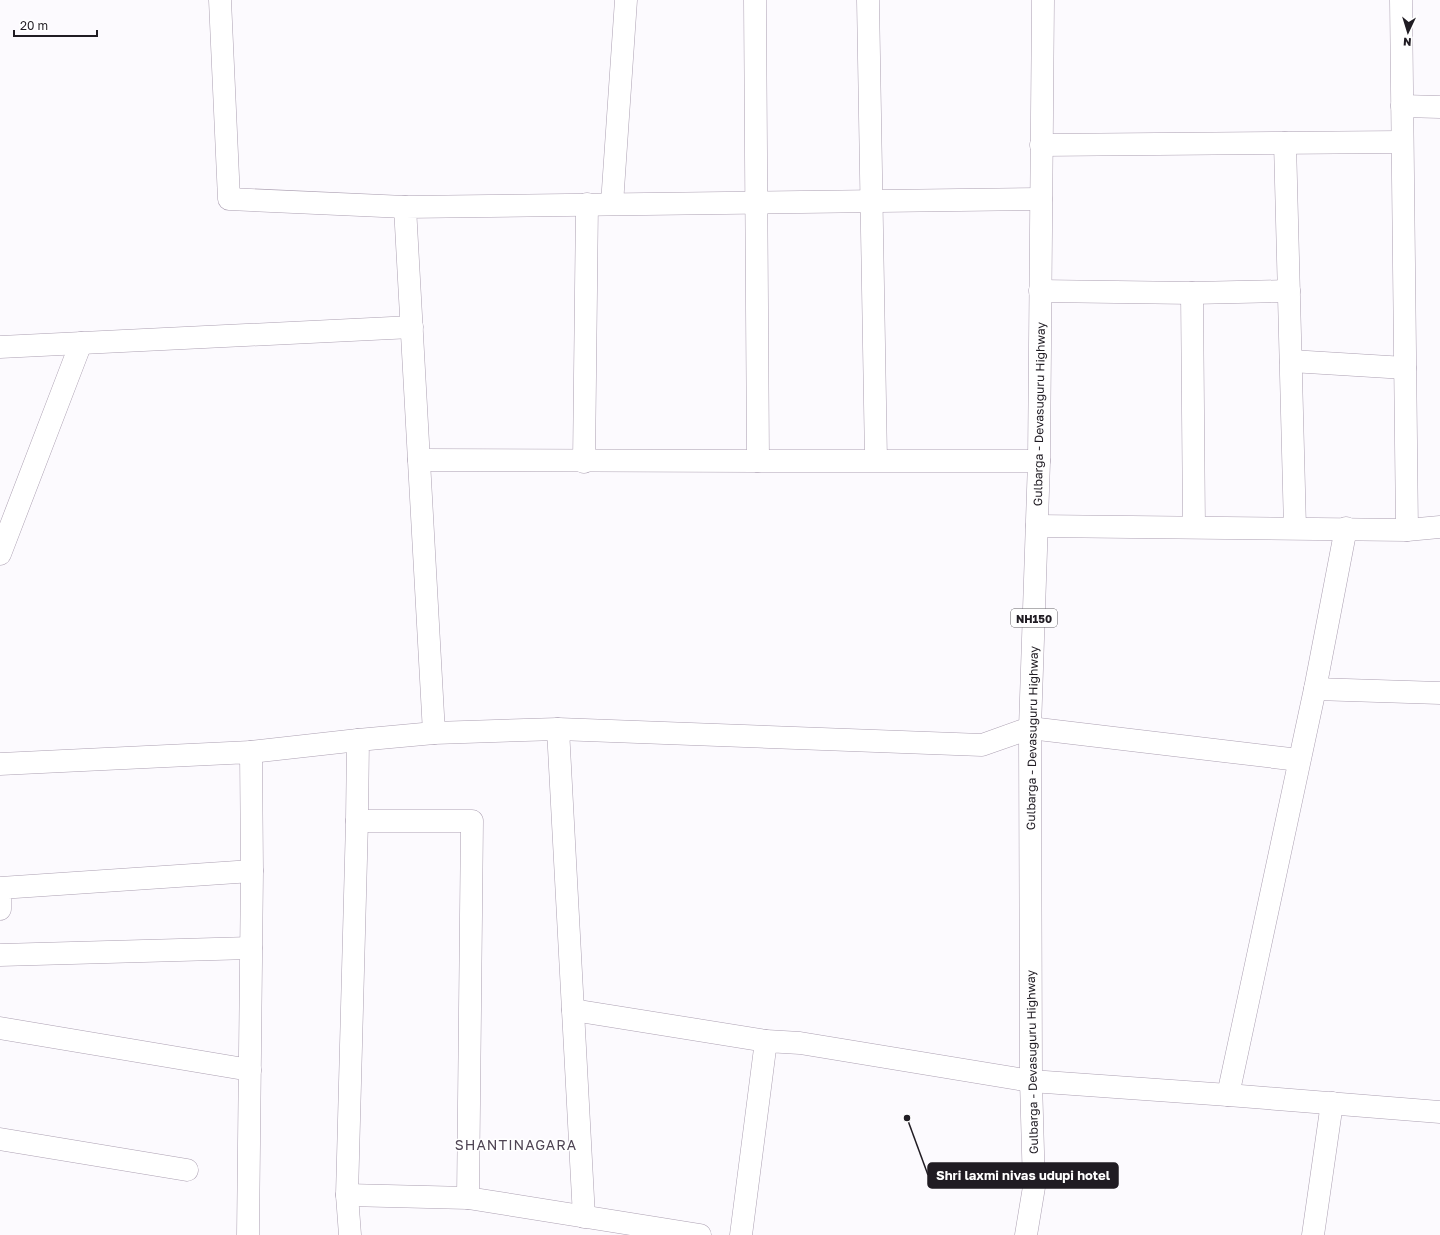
<svg xmlns="http://www.w3.org/2000/svg" width="1440" height="1235" font-family="'Golos Text',sans-serif">
  <style>
    .lines { fill: none; stroke-linecap: round; stroke-linejoin: round }
    .minor-casing { stroke: #aca0b2; stroke-width: 23 }
    .trunk-casing { stroke: #aca0b2; stroke-width: 23 }
    .minor { stroke: #fff; stroke-width: 22 }
    .trunk { stroke: #fff; stroke-width: 22 }
    .labels { text-anchor: middle; dominant-baseline: central; stroke-width: 3; stroke-linejoin: round; paint-order: stroke }
    .shield { fill: #fff; stroke: #636065; stroke-width: 1 }
    .shield-label { font-size: 11px; font-weight: bold; fill: #201c23 }
    .street-label { font-size: 12px; fill: #201c23; stroke: #fff }
    .quarter-label { font-size: 14px; letter-spacing: 1px; fill: #4f4454; stroke: #fff }
    .leader { fill: none; stroke: #201c23; stroke-width: 1.5 }
    .callout-dot { fill: #201c23; stroke: #fff; stroke-width: 1.5 }
    .callout { fill: #201c23; stroke: #201c23; stroke-width: 1.5 }
    .callout-label { font-size: 13px; text-anchor: middle; font-weight: bold; fill: #fff }
  </style>
  <rect width="100%" height="100%" fill="#fcfafe"/>
  <g class="lines">
    <defs>
      <g id="minor">
        <path d="M 220,0 L 229,199 L 405,207"/>
        <path d="M 755,0 L 758,461 L 1039,461"/>
        <path d="M 868,0 L 876,460"/>
        <path d="M 1402,106 L 1440,107"/>
        <path d="M 1285,143 L 1295,528"/>
        <path d="M 1041,145 L 1402,142"/>
        <path d="M 612,204 L 626,0"/>
        <path d="M 1040,291 L 1192,293 L 1289,291"/>
        <path d="M 1192,293 L 1194,527"/>
        <path d="M 0,347 L 412,327"/>
        <path d="M 1291,361 L 1405,368"/>
        <path d="M 419,460 L 758,461"/>
        <path d="M 584,462 L 587,204"/>
        <path d="M 1037,526 L 1407,530 L 1401,0"/>
        <path d="M 1407,530 L 1440,527"/>
        <path d="M 0,554 L 81,343"/>
        <path d="M 1315,689 L 1440,693"/>
        <path d="M 558,729 L 584,1217"/>
        <path d="M 434,733 L 405,207 L 1041,199"/>
        <path d="M 251,752 L 358,740"/>
        <path d="M 0,764 L 251,752 L 252,871 L 248,1235"/>
        <path d="M 357,821 L 472,821 L 468,1198"/>
        <path d="M 0,909 L 0,888 L 252,871"/>
        <path d="M 0,955 L 251,948"/>
        <path d="M 573,1010 L 766,1041"/>
        <path d="M 0,1028 L 250,1070"/>
        <path d="M 1228,1095 L 1315,689 L 1346,528"/>
        <path d="M 0,1139 L 187,1170"/>
        <path d="M 347,1195 L 468,1198 L 700,1235"/>
        <path d="M 350,1235 L 347,1195 L 357,821 L 358,740 L 434,733 L 558,729 L 982,745 L 1030,728 L 1299,760"/>
        <path d="M 741,1235 L 766,1041 L 800,1043 L 1031,1081 L 1228,1095 L 1440,1112"/>
        <path d="M 1313,1235 L 1332,1103"/>
      </g>
      <path id="trunk" d="M 1026,1235 L 1034,1187 L 1031,1081 L 1030,728 L 1039,461 L 1043,0"/>
    </defs>
    <!-- minor casing -->
    <use href="#minor" class="minor-casing"/>
    <!-- trunk casing -->
    <use href="#trunk" class="trunk-casing"/>
    <!-- minor -->
    <use href="#minor" class="minor"/>
    <!-- trunk -->
    <use href="#trunk" class="trunk"/>
  </g>
  <g class="labels">
    <!-- shield labels -->
    <rect class="shield" x="1011" y="609" width="46" height="18" rx="3"/>
    <g class="shield-label">
      <text x="1034" y="618">NH150</text>
    </g>
    <!-- street labels -->
    <g class="street-label">
      <text transform="translate(1039 414) rotate(-89)">Gulbarga - Devasuguru Highway</text>
      <text transform="translate(1032 738) rotate(-89)">Gulbarga - Devasuguru Highway</text>
      <text transform="translate(1032 1062) rotate(-91)">Gulbarga - Devasuguru Highway</text>
    </g>
    <!-- quarter labels -->
    <g class="quarter-label">
      <text x="516" y="1144">SHANTINAGARA</text>
    </g>
  </g>
  <!-- callouts -->
  <path class="leader" d="M907 1118L928 1175"/>
  <circle class="callout-dot" cx="907" cy="1118" r="4"/>
  <rect class="callout" x="928" y="1163" width="190" height="25" rx="4"/>
  <g class="callout-label">
    <text x="1023" y="1180">Shri laxmi nivas udupi hotel</text>
  </g>
  <!-- north arrow -->
  <g transform="translate(1408 32) rotate(184)" stroke="#ffffff" stroke-width="3" paint-order="stroke">
  <path d="M0-3L7 15L0 10L-7 15Z" fill="#201c23"/>
  <text y="-6" font-size="11" font-weight="bold" text-anchor="middle" fill="#201c23">N</text>
  </g>
  <!-- scale -->
  <path d="M14 30v6h83v-6" fill="none" stroke="#201c23" stroke-width="2"/>
  <text x="20" y="30" font-size="12" fill="#201c23" stroke="#ffffff" stroke-width="3" paint-order="stroke">20 m</text>
</svg>
